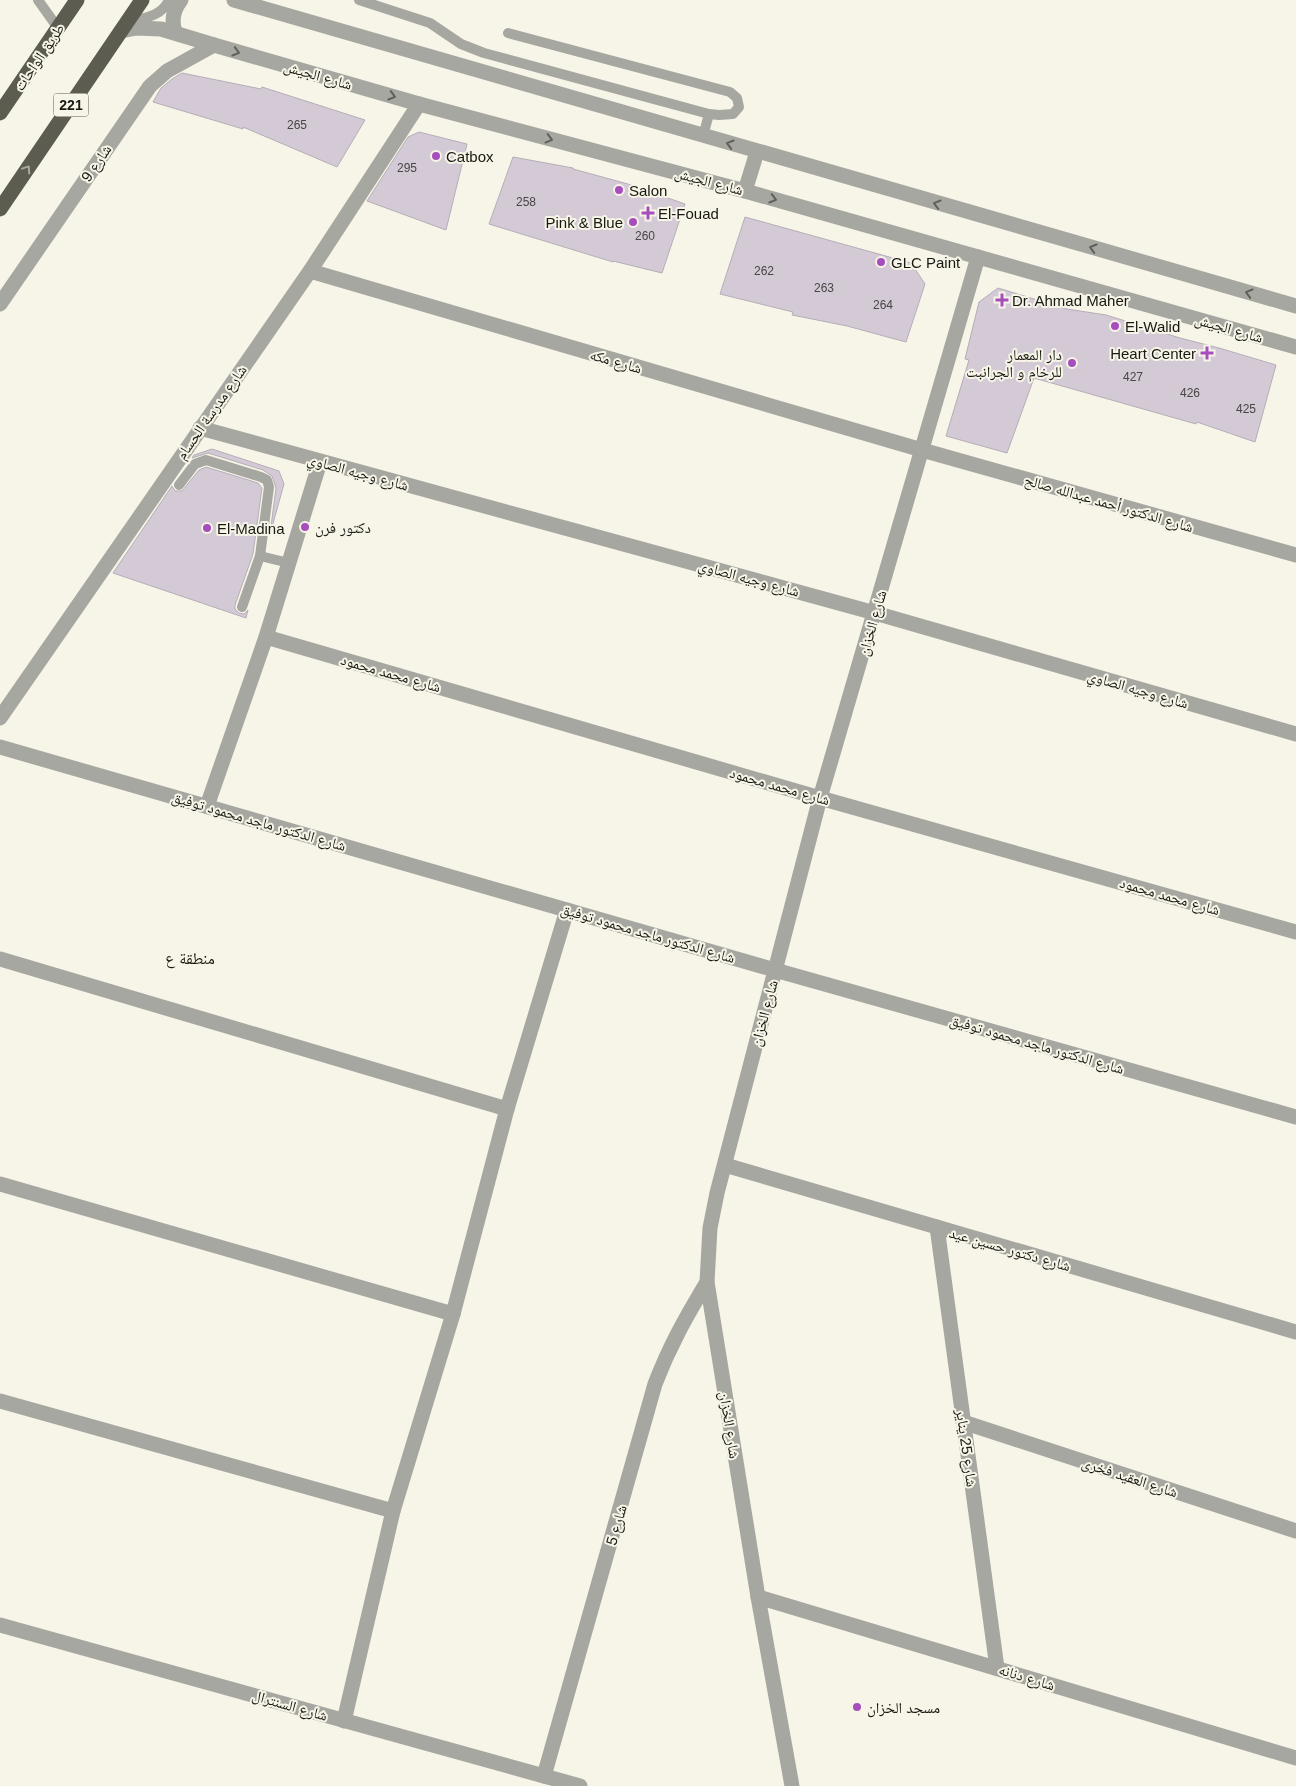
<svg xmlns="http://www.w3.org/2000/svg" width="1296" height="1786" font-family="Arial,'Noto Naskh Arabic',sans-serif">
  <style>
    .building { fill: #d3cad6; stroke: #b5adb8 }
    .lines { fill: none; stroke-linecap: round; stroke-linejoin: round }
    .service { stroke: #a7a7a1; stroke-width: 10 }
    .minor { stroke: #a7a7a1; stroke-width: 15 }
    .tertiary { stroke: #a7a7a1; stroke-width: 15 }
    .trunk { stroke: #5d5c51; stroke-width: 15 }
    .oneway { stroke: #60605a }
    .oneway2 { stroke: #aaa89c }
    .poi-dot { fill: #a64fbc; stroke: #f7f5e7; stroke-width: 2 }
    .labels { text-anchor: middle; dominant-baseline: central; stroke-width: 4; stroke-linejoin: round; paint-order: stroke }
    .number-label { font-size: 12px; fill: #484544 }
    .shield { fill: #f7f5e7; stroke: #5c5b53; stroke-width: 1 }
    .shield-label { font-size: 14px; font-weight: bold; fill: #191914 }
    .street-label { font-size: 15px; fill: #191914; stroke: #f7f5e7 }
    .poi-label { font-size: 15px; fill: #191914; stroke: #f7f5e7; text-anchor: start }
    .neighbourhood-label { font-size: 16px; fill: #191914; stroke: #f7f5e7 }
  </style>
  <rect width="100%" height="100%" fill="#f7f5e7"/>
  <!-- building -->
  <g class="building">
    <path d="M 182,73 L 261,89 L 262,87 L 365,120 L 337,167 L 243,127 L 243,129 L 153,102 L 161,88 L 172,79 Z"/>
    <path d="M 419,132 L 467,144 L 446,230 L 367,201 L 408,137 Z"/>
    <path d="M 513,157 L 573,168 L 573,169 L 628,184 L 685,204 L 662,273 L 613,261 L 613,262 L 489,224 Z"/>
    <path d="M 745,217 L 911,263 L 925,284 L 906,342 L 847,326 L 792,315 L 793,312 L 720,294 Z"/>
    <path d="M 998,288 L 1067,309 L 1106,315 L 1180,338 L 1219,348 L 1276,365 L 1255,442 L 1197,422 L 1196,424 L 1034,378 L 1007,453 L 946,436 L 969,360 L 965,359 L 979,302 Z"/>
    <path d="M 212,449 L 279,471 L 284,484 L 270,534 L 276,488 L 272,476 L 263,470 L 208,453 L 192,458 L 194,455 Z"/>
    <path d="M 206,467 L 258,483 L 262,488 L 253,554 L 235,605 L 235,609 L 239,613 L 244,614 L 248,610 L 246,618 L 113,573 L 172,486 L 175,491 L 182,491 L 199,470 Z"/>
  </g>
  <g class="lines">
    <!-- service -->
    <g class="service">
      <path d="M 38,0 L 58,28"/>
      <path d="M 359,0 L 430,23 L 461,44 L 484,53 L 709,114 L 719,115 L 733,114 L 739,107 L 737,98 L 730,92 L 508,33"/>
      <path d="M 127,22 C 144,18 161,17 169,0"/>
      <path d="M 703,136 L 709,114"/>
      <path d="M 179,485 L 195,464 L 206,460 L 261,477 L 267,480 L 269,487 L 260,556 L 242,607"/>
      <path d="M 260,556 L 289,563"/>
    </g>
    <!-- minor -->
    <g class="minor">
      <path d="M 310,271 L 922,450 L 1296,555"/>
      <path d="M 0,304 L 150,86 L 167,71 L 214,45"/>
      <path d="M 200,428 L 875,613 L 1296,734"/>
      <path d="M 266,637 L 820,798 L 1296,932"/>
      <path d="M 0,718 L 310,271 L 419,104"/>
      <path d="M 0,747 L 775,970 L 1296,1117"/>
      <path d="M 207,806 L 266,637 L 320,462"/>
      <path d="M 0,959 L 507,1109"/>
      <path d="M 725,1165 L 1296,1332"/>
      <path d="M 0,1184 L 453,1314"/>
      <path d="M 937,1227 L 997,1668"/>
      <path d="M 0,1401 L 393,1511"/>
      <path d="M 963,1422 L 1296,1531"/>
      <path d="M 758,1597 L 1296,1758"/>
      <path d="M 0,1625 L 580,1786"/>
      <path d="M 344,1721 L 393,1511 L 453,1314 L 507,1109 L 567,910"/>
      <path d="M 544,1776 L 655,1384 C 670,1345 686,1317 707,1282"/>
      <path d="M 792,1786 L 758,1597 L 707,1282 L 710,1228 L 717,1193 L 820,798 L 978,257"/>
    </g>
    <!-- tertiary -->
    <g class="tertiary">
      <path d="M 234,0 L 1296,306"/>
      <path d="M 121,31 L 137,28 L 161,29 L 214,45 L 419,104 L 745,191 L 1296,347"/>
      <path d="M 175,32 C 171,20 173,10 181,0"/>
      <path d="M 745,191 L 757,152"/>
    </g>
    <!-- trunk -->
    <g class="trunk">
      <path d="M 0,113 L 77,0"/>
      <path d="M 0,209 L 142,0"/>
    </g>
  </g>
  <!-- one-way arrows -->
  <defs><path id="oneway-chevron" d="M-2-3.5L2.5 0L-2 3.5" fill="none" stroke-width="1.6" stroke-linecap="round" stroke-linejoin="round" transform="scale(1.25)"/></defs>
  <g class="oneway">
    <use href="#oneway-chevron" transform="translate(236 52) rotate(16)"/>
    <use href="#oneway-chevron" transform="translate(392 96) rotate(16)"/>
    <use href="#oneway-chevron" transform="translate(549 139) rotate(15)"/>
    <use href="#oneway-chevron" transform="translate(730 144) rotate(-164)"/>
    <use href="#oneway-chevron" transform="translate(773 199) rotate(16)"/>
    <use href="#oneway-chevron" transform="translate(937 204) rotate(-164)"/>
    <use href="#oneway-chevron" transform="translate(1093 248) rotate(-164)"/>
    <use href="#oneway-chevron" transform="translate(1249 293) rotate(-164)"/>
  </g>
  <use class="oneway2" href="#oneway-chevron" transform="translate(27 169) rotate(-56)"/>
  <!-- markers -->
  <g class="poi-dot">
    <circle cx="436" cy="156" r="5"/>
    <circle cx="619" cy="190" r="5"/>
    <path d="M645.5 205.5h5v5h5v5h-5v5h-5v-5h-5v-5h5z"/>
    <circle cx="633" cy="222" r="5"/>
    <circle cx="881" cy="262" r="5"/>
    <path d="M999.5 292.5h5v5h5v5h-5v5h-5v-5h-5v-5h5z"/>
    <circle cx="1115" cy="326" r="5"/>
    <path d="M1204.5 345.5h5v5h5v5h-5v5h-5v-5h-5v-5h5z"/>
    <circle cx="1072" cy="363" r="5"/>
    <circle cx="305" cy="527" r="5"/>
    <circle cx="207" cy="528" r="5"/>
    <circle cx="857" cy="1707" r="5"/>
  </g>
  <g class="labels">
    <!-- number labels -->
    <g class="number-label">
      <text x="297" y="125">265</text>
      <text x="407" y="168">295</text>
      <text x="526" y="202">258</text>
      <text x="645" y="236">260</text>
      <text x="764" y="271">262</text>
      <text x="824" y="288">263</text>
      <text x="883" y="305">264</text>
      <text x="1133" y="377">427</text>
      <text x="1190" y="393">426</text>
      <text x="1246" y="409">425</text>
    </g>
    <!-- shield labels -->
    <rect class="shield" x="53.5" y="93.5" width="35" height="23" rx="4"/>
    <g class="shield-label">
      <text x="71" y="105">221</text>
    </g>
    <!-- street labels -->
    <g class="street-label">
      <text transform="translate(39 57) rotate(-56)">طريق الواحات</text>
      <text transform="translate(318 75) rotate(16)">شارع الجيش</text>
      <text transform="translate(96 163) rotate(-56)">شارع 9</text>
      <text transform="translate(709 181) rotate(15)">شارع الجيش</text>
      <text transform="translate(1229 328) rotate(16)">شارع الجيش</text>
      <text transform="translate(616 361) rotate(16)">شارع مكه</text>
      <text transform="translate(211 412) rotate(-55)">شارع مدرسة الحسام</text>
      <text transform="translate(358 472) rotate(15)">شارع وجيه الصاوي</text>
      <text transform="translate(1109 503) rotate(16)">شارع الدكتور أحمد عبدالله صالح</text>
      <text transform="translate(749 578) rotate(15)">شارع وجيه الصاوي</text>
      <text transform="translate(872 623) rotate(-74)">شارع الخزان</text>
      <text transform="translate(391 673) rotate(16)">شارع محمد محمود</text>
      <text transform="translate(1138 689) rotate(16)">شارع وجيه الصاوي</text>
      <text transform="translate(780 786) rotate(16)">شارع محمد محمود</text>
      <text transform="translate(259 821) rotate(16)">شارع الدكتور ماجد محمود توفيق</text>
      <text transform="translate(1170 896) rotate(16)">شارع محمد محمود</text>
      <text transform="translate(648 933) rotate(16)">شارع الدكتور ماجد محمود توفيق</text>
      <text transform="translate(764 1013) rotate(-75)">شارع الخزان</text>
      <text transform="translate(1037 1044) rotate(16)">شارع الدكتور ماجد محمود توفيق</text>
      <text transform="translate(1010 1249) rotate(16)">شارع دكتور حسين عيد</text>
      <text transform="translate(730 1425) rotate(81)">شارع الخزان</text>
      <text transform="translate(967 1448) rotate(82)">شارع 25 يناير</text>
      <text transform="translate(1130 1477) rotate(18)">شارع العقيد فخرى</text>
      <text transform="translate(616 1525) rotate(-74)">شارع 5</text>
      <text transform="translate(1027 1677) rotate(17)">شارع دنانه</text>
      <text transform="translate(290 1705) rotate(16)">شارع السنترال</text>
    </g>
    <!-- poi labels -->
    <g class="poi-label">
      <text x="446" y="156">Catbox</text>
      <text x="629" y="190">Salon</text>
      <text x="658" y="213">El-Fouad</text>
      <text x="623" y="222" text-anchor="end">Pink &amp; Blue</text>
      <text x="891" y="262">GLC Paint</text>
      <text x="1012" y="300">Dr. Ahmad Maher</text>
      <text x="1125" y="326">El-Walid</text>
      <text x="1196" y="353" text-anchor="end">Heart Center</text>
      <text x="1062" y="354" text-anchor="end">دار المعمار<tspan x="1062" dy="17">للرخام و الجرانبت</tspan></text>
      <text x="315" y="527">دكتور فرن</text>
      <text x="217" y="528">El-Madina</text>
      <text x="867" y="1707">مسجد الخزان</text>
    </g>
    <!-- neighbourhood labels -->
    <g class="neighbourhood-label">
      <text x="190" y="958">منطقة ع</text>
    </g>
  </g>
</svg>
